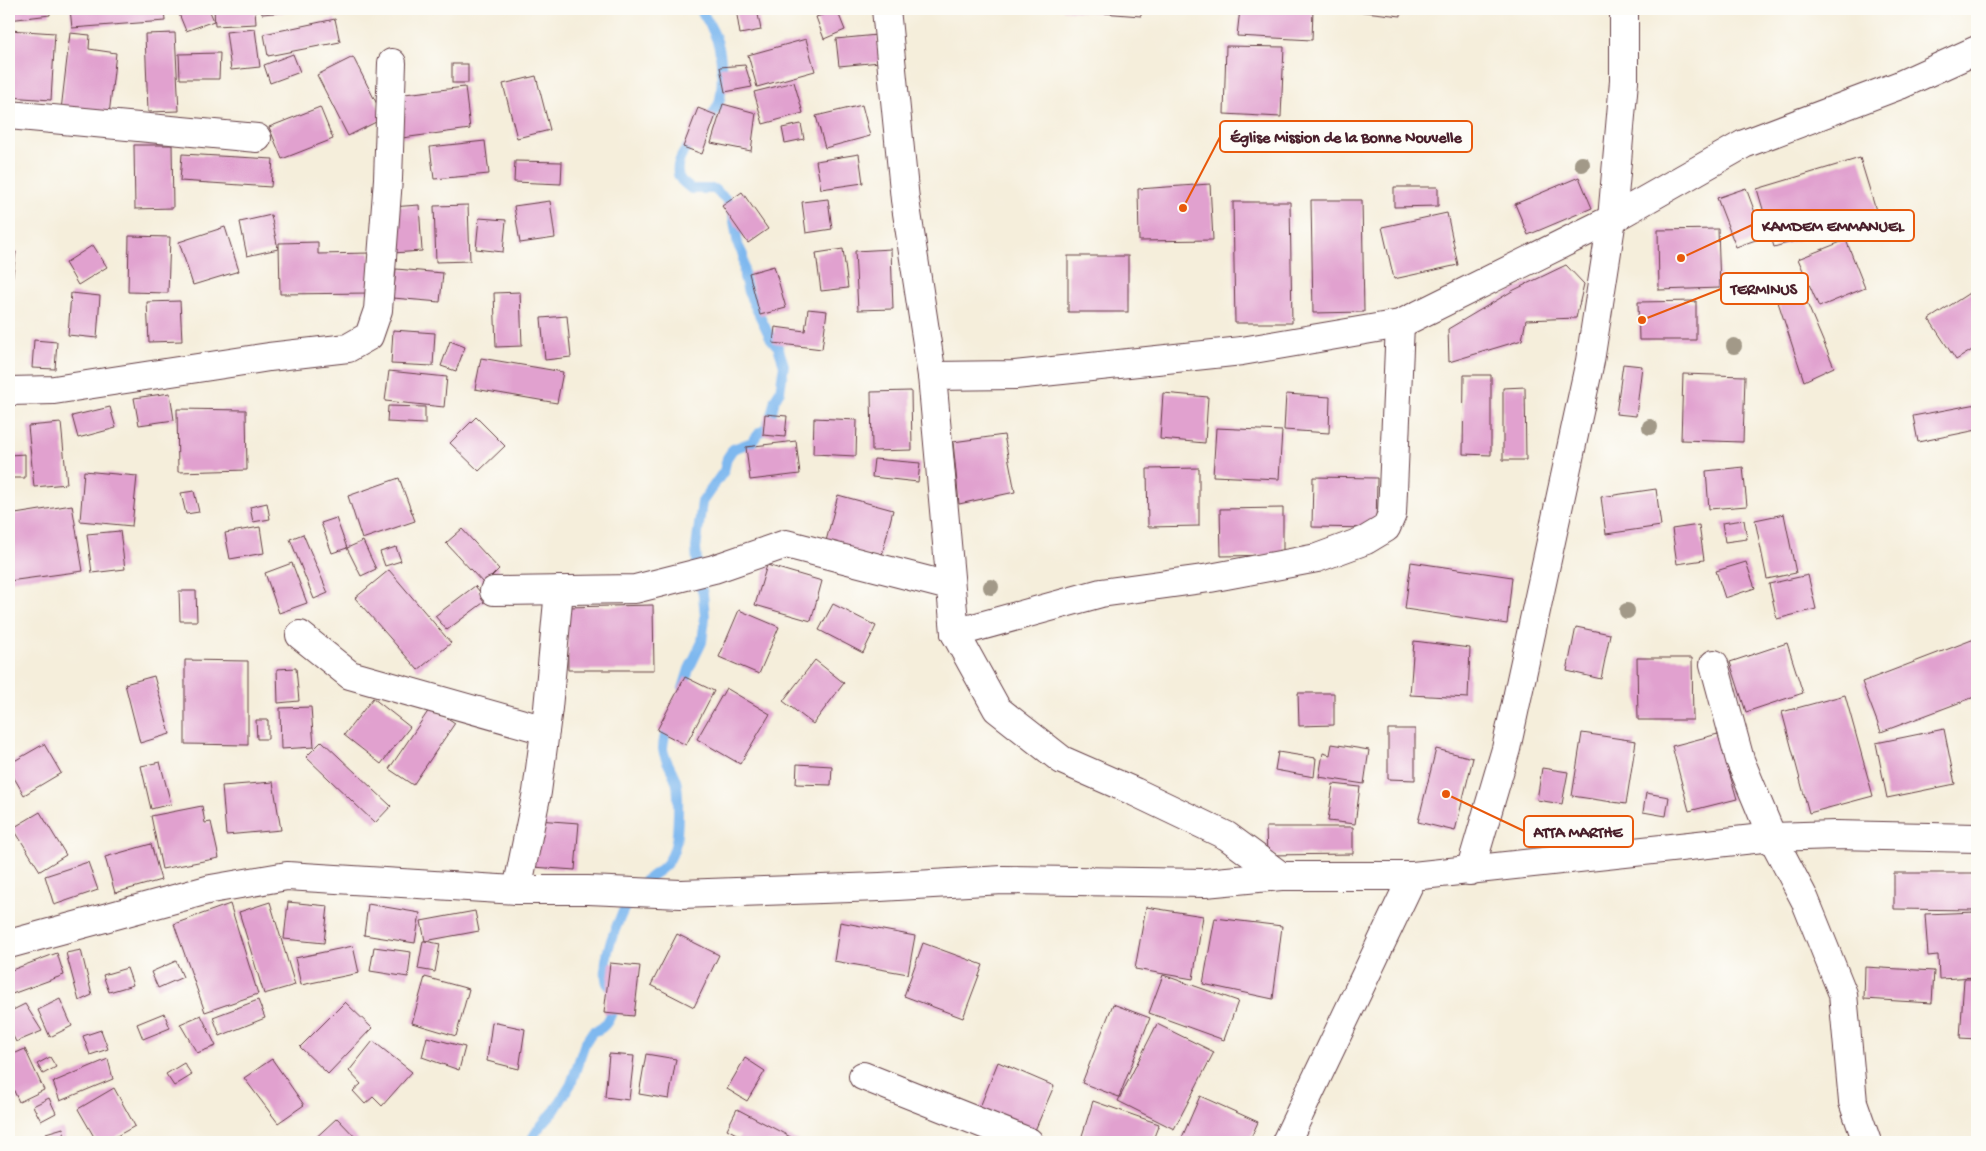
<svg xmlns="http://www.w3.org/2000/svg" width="1986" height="1151" font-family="'Gochi Hand',sans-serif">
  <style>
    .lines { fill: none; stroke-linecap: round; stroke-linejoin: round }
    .stream { stroke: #7eb8ef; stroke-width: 10 }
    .building { fill: #e1a1cf }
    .minor-casing { stroke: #643e45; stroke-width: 30 }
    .minor { stroke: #fff; stroke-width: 28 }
    .tree { fill: #a29988 }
    .leader { fill: none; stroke: #e8590c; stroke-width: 2 }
    .callout-dot { fill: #e8590c; stroke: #fdfcf7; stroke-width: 2 }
    .callout { fill: #fdfcf7; stroke: #e8590c; stroke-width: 2 }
    .callout-label { font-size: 16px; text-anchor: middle; font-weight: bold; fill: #4a1f2b }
  </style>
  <rect width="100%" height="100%" fill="#fdfcf7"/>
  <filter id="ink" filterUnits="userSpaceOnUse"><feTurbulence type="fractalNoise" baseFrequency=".02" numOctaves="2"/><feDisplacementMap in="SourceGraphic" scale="10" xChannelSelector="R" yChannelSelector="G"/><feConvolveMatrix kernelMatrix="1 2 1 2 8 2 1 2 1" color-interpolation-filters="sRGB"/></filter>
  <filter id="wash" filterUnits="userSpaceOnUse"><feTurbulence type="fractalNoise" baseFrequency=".0096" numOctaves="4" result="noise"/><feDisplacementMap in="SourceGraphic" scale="20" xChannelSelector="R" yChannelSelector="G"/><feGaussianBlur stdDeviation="1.12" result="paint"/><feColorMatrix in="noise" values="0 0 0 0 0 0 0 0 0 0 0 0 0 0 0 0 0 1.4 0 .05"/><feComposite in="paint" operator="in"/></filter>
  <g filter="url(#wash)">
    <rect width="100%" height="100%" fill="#f5eedb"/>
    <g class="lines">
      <!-- stream -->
      <g class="stream">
        <path d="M 700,9 C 708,21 716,34 719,48 C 722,61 723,91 719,103 C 716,111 711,117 706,123"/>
        <path d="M 683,689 L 689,669 L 702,642 L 705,617 L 703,594 L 698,577 L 696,548 L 702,502 L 724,471 L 727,458 L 733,449 L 752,442 L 760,432 L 765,430 L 771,416 L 775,399 L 780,391 L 784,365 L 778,347 L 771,339 L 748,292 L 744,277 L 743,255 L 738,245 L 733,215 L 726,199 L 714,189 L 691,189 C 688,186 683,183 681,180 C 671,167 686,148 694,139"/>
        <path d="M 530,1142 L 538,1129 L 555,1110 L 571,1084 L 585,1043 L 593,1031 C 608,1030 615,1009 614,996 C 614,990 610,987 607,983 C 605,977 605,963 607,956 C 609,941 627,898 638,887 C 654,870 670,872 676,842 C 678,830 679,797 677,785 C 675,773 664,760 663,749 C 663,742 666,730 669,723"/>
      </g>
    </g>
    <g id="blocks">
      <!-- building -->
      <g class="building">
        <path d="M 9,9 L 50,9 L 50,15 L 9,20 Z"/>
        <path d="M 70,9 L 164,9 L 165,21 L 72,28 Z"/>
        <path d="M 177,9 L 209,9 L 214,21 L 186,31 Z"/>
        <path d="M 214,9 L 255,9 L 256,24 L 215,26 Z"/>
        <path d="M 261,9 L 297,9 L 297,11 L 262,14 Z"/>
        <path d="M 736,9 L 757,9 L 761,30 L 740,34 Z"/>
        <path d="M 1063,9 L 1141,9 L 1141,16 L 1063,10 Z"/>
        <path d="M 1240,9 L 1313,9 L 1312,40 L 1237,36 Z"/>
        <path d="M 1338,9 L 1401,9 L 1401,16 Z"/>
        <path d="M 837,10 L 845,30 L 824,39 L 816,17 Z"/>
        <path d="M 335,19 L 340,42 L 268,56 L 264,34 Z"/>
        <path d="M 255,29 L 260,67 L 231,70 L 226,32 Z"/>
        <path d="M 9,30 L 55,33 L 51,100 L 9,97 Z"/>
        <path d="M 70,33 L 90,35 L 89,49 L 116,53 L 109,115 L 61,110 Z"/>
        <path d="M 175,33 L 179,111 L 148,112 L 145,34 Z"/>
        <path d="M 877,35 L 880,62 L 839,66 L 836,39 Z"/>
        <path d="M 806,39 L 815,71 L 757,87 L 748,55 Z"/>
        <path d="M 1226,46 L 1284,47 L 1281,117 L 1224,114 Z"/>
        <path d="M 220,53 L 219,79 L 180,79 L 179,54 Z"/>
        <path d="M 293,54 L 300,72 L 270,83 L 264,65 Z"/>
        <path d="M 353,57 L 384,118 L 348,136 L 317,75 Z"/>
        <rect x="452" y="64" width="16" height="19"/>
        <path d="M 745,65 L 752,87 L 725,92 L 720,67 Z"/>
        <path d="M 536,76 L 550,130 L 517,138 L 503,84 Z"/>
        <path d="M 794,82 L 803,113 L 763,124 L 754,92 Z"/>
        <path d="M 465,87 L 470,129 L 402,138 L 396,95 Z"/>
        <path d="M 723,104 L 756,113 L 751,151 L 711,143 Z"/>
        <path d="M 862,105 L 870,136 L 825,148 L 816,116 Z"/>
        <path d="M 320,107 L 333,139 L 282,159 L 269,127 Z"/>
        <path d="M 698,108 L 716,115 L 702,154 L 683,147 Z"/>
        <path d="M 801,124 L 804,139 L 785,143 L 782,128 Z"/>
        <path d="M 485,141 L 489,174 L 434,179 L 430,147 Z"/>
        <path d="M 134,145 L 172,145 L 173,208 L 135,209 Z"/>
        <path d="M 182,154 L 273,159 L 271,187 L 180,181 Z"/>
        <path d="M 859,154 L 863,183 L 821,189 L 816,161 Z"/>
        <path d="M 1860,158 L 1878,217 L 1774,247 L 1757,189 Z"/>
        <path d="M 515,161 L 562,162 L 561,184 L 514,182 Z"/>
        <path d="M 1579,177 L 1592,208 L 1528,235 L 1515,204 Z"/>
        <path d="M 1210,184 L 1213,240 L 1139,241 L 1138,189 Z"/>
        <path d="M 1394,187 L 1438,187 L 1438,206 L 1394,207 Z"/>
        <path d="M 1746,188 L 1764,237 L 1736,247 L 1717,198 Z"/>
        <path d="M 742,192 L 768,229 L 748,243 L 722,206 Z"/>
        <path d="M 828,199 L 832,229 L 806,233 L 802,202 Z"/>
        <path d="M 1311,200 L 1362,200 L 1364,312 L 1313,313 Z"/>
        <path d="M 550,201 L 555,238 L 520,243 L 514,206 Z"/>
        <path d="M 1233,202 L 1290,202 L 1292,323 L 1235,323 Z"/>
        <path d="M 419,205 L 422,251 L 393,253 L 391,207 Z"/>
        <path d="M 468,205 L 470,261 L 436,262 L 434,206 Z"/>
        <path d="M 1447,213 L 1458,265 L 1394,279 L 1382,227 Z"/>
        <path d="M 271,215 L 278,249 L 247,256 L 240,222 Z"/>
        <path d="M 479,218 L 506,220 L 503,252 L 476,249 Z"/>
        <path d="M 225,227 L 239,271 L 193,285 L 179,242 Z"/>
        <path d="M 1718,229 L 1720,288 L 1659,290 L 1658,230 Z"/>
        <path d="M 129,236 L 170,237 L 168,293 L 128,292 Z"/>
        <path d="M 1846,240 L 1865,288 L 1819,307 L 1798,259 Z"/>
        <path d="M 318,242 L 318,254 L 370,253 L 371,293 L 280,294 L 279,243 Z"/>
        <path d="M 93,245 L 107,267 L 78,285 L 65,263 Z"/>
        <path d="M 843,249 L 848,288 L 821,291 L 816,253 Z"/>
        <path d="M 891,249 L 893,309 L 858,310 L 855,251 Z"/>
        <path d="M 9,251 L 16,252 L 10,296 L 9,296 Z"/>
        <rect x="1068" y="256" width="60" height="56"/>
        <path d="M 1566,265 L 1584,284 L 1576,318 L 1526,320 L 1522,340 L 1449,362 L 1448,329 L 1514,290 Z"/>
        <path d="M 774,266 L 786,308 L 760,315 L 749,273 Z"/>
        <path d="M 396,269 L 443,273 L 440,302 L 393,298 Z"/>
        <path d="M 1977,288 L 1977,347 L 1956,360 L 1929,319 Z"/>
        <path d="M 1801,289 L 1834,367 L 1804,381 L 1777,299 Z"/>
        <path d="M 520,292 L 522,346 L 496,347 L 494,293 Z"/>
        <path d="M 71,293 L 100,296 L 97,338 L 68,335 Z"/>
        <path d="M 180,301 L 182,341 L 149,342 L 147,302 Z"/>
        <path d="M 1696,301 L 1696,340 L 1639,340 L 1638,302 Z"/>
        <path d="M 808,309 L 827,311 L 822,349 L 773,343 L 775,327 L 805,331 Z"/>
        <path d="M 567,316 L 571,357 L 545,360 L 541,318 Z"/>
        <path d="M 393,330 L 435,333 L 433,366 L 391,364 Z"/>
        <path d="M 34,340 L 57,342 L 55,369 L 32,368 Z"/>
        <path d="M 450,341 L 465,347 L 456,371 L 441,366 Z"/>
        <path d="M 481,358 L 563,372 L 557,403 L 475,389 Z"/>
        <path d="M 1623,364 L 1642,366 L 1636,416 L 1616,414 Z"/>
        <path d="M 389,371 L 447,377 L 444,407 L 385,401 Z"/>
        <path d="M 1683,374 L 1745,376 L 1743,442 L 1681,440 Z"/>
        <path d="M 1464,375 L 1491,375 L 1491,455 L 1463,454 Z"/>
        <path d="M 1525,387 L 1526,460 L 1503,460 L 1503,388 Z"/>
        <path d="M 911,391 L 912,450 L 872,451 L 871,392 Z"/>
        <path d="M 170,393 L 174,420 L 139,425 L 134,398 Z"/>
        <path d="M 1163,393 L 1208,397 L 1205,443 L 1160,439 Z"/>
        <path d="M 1286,394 L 1330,397 L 1329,433 L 1284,430 Z"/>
        <path d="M 1977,404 L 1977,430 L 1918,442 L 1913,416 Z"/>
        <path d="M 388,406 L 425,407 L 425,424 L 387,422 Z"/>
        <path d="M 110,407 L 116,428 L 78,438 L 72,416 Z"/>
        <path d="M 177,409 L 246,410 L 247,470 L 178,472 Z"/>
        <path d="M 765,414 L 787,416 L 785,437 L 763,435 Z"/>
        <path d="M 476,417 L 505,446 L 479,471 L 450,443 Z"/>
        <path d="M 814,418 L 857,420 L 856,456 L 813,454 Z"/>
        <path d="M 61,423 L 67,484 L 34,487 L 28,426 Z"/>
        <path d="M 1216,428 L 1282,431 L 1279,479 L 1213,476 Z"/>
        <path d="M 1004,435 L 1015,492 L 959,504 L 953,442 Z"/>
        <path d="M 796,441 L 800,474 L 750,480 L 746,447 Z"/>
        <path d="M 25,454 L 25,478 L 9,478 L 9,455 Z"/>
        <path d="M 874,459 L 920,463 L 918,482 L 872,477 Z"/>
        <path d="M 1743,467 L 1747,506 L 1709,509 L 1706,471 Z"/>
        <path d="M 1199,468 L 1199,526 L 1148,527 L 1147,469 Z"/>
        <path d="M 84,471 L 137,476 L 132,526 L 80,521 Z"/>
        <path d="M 1313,477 L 1377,478 L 1376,528 L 1312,527 Z"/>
        <path d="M 399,478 L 415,521 L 362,539 L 348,496 Z"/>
        <path d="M 1656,489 L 1661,526 L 1606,534 L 1601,497 Z"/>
        <path d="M 194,491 L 199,512 L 186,514 L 181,493 Z"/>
        <path d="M 838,495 L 893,510 L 881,559 L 825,545 Z"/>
        <path d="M 267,503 L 270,519 L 253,522 L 250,507 Z"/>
        <path d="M 72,505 L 83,571 L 9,581 L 9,515 Z"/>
        <path d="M 1283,508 L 1283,555 L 1221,556 L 1220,509 Z"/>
        <path d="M 1784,514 L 1796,573 L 1767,579 L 1755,520 Z"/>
        <path d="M 336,518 L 347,548 L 332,553 L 321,523 Z"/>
        <path d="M 1744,520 L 1747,539 L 1725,542 L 1722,523 Z"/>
        <path d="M 1699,525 L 1704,560 L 1677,564 L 1672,529 Z"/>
        <path d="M 260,527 L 264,553 L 230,559 L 225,533 Z"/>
        <path d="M 462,529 L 499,569 L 484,584 L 446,543 Z"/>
        <path d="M 120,531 L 125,569 L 92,573 L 87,534 Z"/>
        <path d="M 303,534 L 328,593 L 314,599 L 290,539 Z"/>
        <path d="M 363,541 L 376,569 L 361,576 L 347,548 Z"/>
        <path d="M 396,547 L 401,561 L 385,566 L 380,552 Z"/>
        <path d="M 1411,562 L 1512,577 L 1507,624 L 1405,609 Z"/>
        <path d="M 1746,562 L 1755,588 L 1725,598 L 1716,571 Z"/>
        <path d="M 292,563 L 307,603 L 279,613 L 265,573 Z"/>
        <path d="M 767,565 L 822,581 L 811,621 L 755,605 Z"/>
        <path d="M 389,570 L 451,643 L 418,670 L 355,598 Z"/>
        <path d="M 1808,575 L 1816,609 L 1777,619 L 1769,584 Z"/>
        <path d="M 475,586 L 487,600 L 447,630 L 435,616 Z"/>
        <path d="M 179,591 L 196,591 L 197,621 L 180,621 Z"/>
        <path d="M 833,604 L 876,626 L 863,653 L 819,630 Z"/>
        <path d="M 653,605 L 654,670 L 568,670 L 567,607 Z"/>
        <path d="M 739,610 L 779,627 L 759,674 L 719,657 Z"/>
        <path d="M 1576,627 L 1610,634 L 1601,679 L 1567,671 Z"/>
        <path d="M 1977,638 L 1977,696 L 1881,732 L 1862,682 Z"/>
        <path d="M 1414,641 L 1470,648 L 1468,698 L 1410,695 Z"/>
        <path d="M 1787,643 L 1803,693 L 1746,712 L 1730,662 Z"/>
        <path d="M 1637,658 L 1692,658 L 1693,720 L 1638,720 Z"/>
        <path d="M 185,660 L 248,661 L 248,745 L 185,744 Z"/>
        <path d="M 815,660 L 844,683 L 813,724 L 783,701 Z"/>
        <path d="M 296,668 L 299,701 L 278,703 L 277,669 Z"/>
        <path d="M 154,676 L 170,734 L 140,743 L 125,684 Z"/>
        <path d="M 685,677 L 714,691 L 686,745 L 657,730 Z"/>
        <path d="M 726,688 L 770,714 L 740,764 L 697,739 Z"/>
        <path d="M 1298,693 L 1334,693 L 1334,725 L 1299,726 Z"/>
        <path d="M 1845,695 L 1873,796 L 1809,813 L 1782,712 Z"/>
        <path d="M 373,698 L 410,727 L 381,764 L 344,735 Z"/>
        <path d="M 311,707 L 314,747 L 281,749 L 280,708 Z"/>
        <path d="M 431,707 L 455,723 L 413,785 L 389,769 Z"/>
        <path d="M 256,720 L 268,720 L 268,739 L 257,739 Z"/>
        <path d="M 1388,729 L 1415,729 L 1415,780 L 1388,779 Z"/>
        <path d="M 1944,729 L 1955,784 L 1887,798 L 1876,743 Z"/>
        <path d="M 1582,733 L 1636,741 L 1626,804 L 1572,796 Z"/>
        <path d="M 1718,734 L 1737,799 L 1689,811 L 1672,746 Z"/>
        <path d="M 322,741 L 391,806 L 375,823 L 306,757 Z"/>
        <path d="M 44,744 L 61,773 L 24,795 L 9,769 L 9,764 Z"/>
        <path d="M 1332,744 L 1369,750 L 1364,784 L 1319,777 L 1323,753 L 1330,755 Z"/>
        <path d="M 1436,749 L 1473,758 L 1455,831 L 1418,822 Z"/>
        <path d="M 1278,752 L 1316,758 L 1314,777 L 1275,770 Z"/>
        <path d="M 160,762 L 171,804 L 151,809 L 141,766 Z"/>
        <path d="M 797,764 L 832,766 L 831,785 L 796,784 Z"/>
        <path d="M 1542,768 L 1568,772 L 1562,804 L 1537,800 Z"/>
        <path d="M 273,782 L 281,830 L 226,835 L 222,786 Z"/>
        <path d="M 1333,784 L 1360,787 L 1355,824 L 1328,821 Z"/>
        <path d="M 1646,793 L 1669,797 L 1666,816 L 1643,812 Z"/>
        <path d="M 202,806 L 205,823 L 211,822 L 219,858 L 162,869 L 151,816 Z"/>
        <path d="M 40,812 L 66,855 L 40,871 L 13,828 Z"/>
        <path d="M 537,820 L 579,823 L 575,870 L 533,867 Z"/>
        <path d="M 1266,827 L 1353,827 L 1353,854 L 1267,855 Z"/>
        <path d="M 151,844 L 161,880 L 115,893 L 105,857 Z"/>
        <path d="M 88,862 L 98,890 L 54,905 L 45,876 Z"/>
        <path d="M 1894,873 L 1977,873 L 1977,910 L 1894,909 Z"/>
        <path d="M 270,902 L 295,985 L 264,994 L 239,912 Z"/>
        <path d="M 288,902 L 328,906 L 324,943 L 284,939 Z"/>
        <path d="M 230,904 L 258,994 L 205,1012 L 174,924 Z"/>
        <path d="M 368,904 L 420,913 L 415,943 L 364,935 Z"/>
        <path d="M 1146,907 L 1203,916 L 1193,979 L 1135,969 Z"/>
        <path d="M 475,911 L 479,931 L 425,941 L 440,944 L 435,972 L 418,969 L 423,941 L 425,941 L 421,921 Z"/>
        <path d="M 1977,912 L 1977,977 L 1939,979 L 1938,955 L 1928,956 L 1925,914 Z"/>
        <path d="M 1215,918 L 1282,926 L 1273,999 L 1203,984 Z"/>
        <path d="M 840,922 L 915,936 L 908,974 L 834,961 Z"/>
        <path d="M 677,934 L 719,955 L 694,1007 L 651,985 Z"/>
        <path d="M 923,943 L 983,965 L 963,1018 L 904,996 Z"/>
        <path d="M 353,946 L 359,973 L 301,985 L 295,958 Z"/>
        <path d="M 374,947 L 411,952 L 408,977 L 370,971 Z"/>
        <path d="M 81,950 L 92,995 L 79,1001 L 66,953 Z"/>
        <path d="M 57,953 L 64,975 L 12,994 L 9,985 L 9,971 Z"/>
        <path d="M 176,961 L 183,977 L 158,988 L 151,972 Z"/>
        <path d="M 610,963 L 640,966 L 634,1016 L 604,1013 Z"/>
        <path d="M 1865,967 L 1934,971 L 1932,1003 L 1864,999 Z"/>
        <path d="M 127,968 L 133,985 L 109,992 L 103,975 Z"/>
        <path d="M 1163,975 L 1238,1001 L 1224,1040 L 1149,1013 Z"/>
        <path d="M 425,977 L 469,989 L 456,1036 L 412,1023 Z"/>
        <path d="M 1964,979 L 1977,979 L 1977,1039 L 1960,1038 Z"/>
        <path d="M 60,999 L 72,1026 L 50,1037 L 38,1010 Z"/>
        <path d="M 258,1000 L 265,1018 L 220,1036 L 213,1017 Z"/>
        <path d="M 345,1002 L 372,1028 L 328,1074 L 300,1047 Z"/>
        <path d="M 25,1004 L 42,1031 L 16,1042 L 9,1028 L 9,1012 Z"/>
        <path d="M 1113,1004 L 1150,1018 L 1119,1097 L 1082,1083 Z"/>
        <path d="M 164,1013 L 170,1028 L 143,1039 L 137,1024 Z"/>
        <path d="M 201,1015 L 216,1046 L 197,1053 L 180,1024 Z"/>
        <path d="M 492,1022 L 525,1029 L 519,1069 L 487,1061 Z"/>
        <path d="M 1157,1024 L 1214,1052 L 1174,1129 L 1118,1101 Z"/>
        <path d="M 101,1030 L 108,1049 L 90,1055 L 83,1036 Z"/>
        <path d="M 427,1037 L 465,1047 L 459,1070 L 422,1057 Z"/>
        <path d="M 373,1041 L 412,1072 L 382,1106 L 373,1097 L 365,1104 L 353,1091 L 361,1084 L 349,1071 Z"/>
        <path d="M 25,1049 L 44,1090 L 19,1102 L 9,1080 L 9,1056 Z"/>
        <path d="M 609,1054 L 634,1056 L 629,1100 L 605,1097 Z"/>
        <path d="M 646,1054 L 676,1059 L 669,1099 L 639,1094 Z"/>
        <path d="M 50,1057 L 56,1067 L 43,1074 L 37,1064 Z"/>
        <path d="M 745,1058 L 765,1071 L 747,1101 L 727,1089 Z"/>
        <path d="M 108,1059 L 113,1079 L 60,1101 L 53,1082 Z"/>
        <path d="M 272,1059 L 304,1105 L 278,1123 L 244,1078 Z"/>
        <path d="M 998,1062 L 1054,1086 L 1033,1135 L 978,1112 Z"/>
        <path d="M 184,1063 L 192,1075 L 174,1086 L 166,1074 Z"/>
        <path d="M 114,1088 L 135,1126 L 106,1142 L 97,1142 L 78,1109 Z"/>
        <path d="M 1200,1096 L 1258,1122 L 1249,1142 L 1180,1142 Z"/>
        <path d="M 49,1098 L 56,1113 L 41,1121 L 33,1106 Z"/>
        <path d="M 1093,1101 L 1159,1124 L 1152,1142 L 1080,1142 Z"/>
        <path d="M 737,1109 L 800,1142 L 737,1142 L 740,1136 L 727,1129 Z"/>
        <path d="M 337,1118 L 360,1142 L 311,1142 Z"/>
        <path d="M 63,1128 L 66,1142 L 49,1142 L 46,1133 Z"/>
      </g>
    </g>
  </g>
  <g filter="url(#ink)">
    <use href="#blocks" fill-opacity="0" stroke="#643e45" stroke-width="1"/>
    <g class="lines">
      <defs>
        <g id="minor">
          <path d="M 886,9 L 905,200 L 932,376 L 955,633 L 997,709 L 1062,760 L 1135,792 L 1227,836 L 1281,876"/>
          <path d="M 9,115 L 257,138"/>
          <path d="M 932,376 L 1015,375 L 1242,351 L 1400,324 L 1612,219 L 1744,144 L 1900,85 L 1977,50"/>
          <path d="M 9,391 L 54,390 L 269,357 L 348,348 L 369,336 L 378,310 L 388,179 L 392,63"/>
          <path d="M 494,591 L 635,589 L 714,569 L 786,544 L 949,586"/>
          <path d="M 955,633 L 1101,593 L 1210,578 L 1317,558 L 1366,540 L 1386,528 L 1392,514 L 1400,324"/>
          <path d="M 300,635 L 350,675 L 545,730"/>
          <path d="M 1714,664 L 1740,760 L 1772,837 L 1805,900 L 1843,994 L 1853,1102 L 1867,1142"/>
          <path d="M 1470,871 L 1506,749 L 1590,361 L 1612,219 L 1624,81 L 1624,9"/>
          <path d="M 517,890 L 537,792 L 548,708 L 559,590"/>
          <path d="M 9,944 L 211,889 L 287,876 L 517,890 L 588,890 L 681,894 L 880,887 L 1003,880 L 1205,883 L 1281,876 L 1413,876 L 1772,837 L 1835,835 L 1977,838"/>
          <path d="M 863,1076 L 1029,1142"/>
          <path d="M 1286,1142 L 1413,876"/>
        </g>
      </defs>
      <!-- minor casing -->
      <use href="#minor" class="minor-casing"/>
      <!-- minor -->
      <use href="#minor" class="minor"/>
    </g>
    <!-- trees -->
    <g class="tree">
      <circle cx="1582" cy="164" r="8"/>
      <circle cx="1734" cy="346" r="8"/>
      <circle cx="1650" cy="427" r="8"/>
      <circle cx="991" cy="587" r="8"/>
      <circle cx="1627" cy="611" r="8"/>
    </g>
  </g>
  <!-- callouts -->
  <path class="leader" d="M1183 208L1220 137M1681 258L1752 225M1642 320L1721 289M1446 794L1524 831"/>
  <g class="callout-dot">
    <circle cx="1183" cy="208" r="5"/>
    <circle cx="1681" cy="258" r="5"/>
    <circle cx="1642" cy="320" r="5"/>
    <circle cx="1446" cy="794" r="5"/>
  </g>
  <g class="callout">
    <rect x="1220" y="121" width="252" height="31" rx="5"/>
    <rect x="1752" y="210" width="162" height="31" rx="5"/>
    <rect x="1721" y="273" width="87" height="31" rx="5"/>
    <rect x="1524" y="816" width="109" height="31" rx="5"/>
  </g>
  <g class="callout-label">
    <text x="1346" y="142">Église Mission de la Bonne Nouvelle</text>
    <text x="1833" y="231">KAMDEM EMMANUEL</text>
    <text x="1764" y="294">TERMINUS</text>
    <text x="1578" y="837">ATTA MARTHE</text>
  </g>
  <!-- margin -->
  <rect width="1986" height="1151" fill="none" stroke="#fdfcf7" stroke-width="30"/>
</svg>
